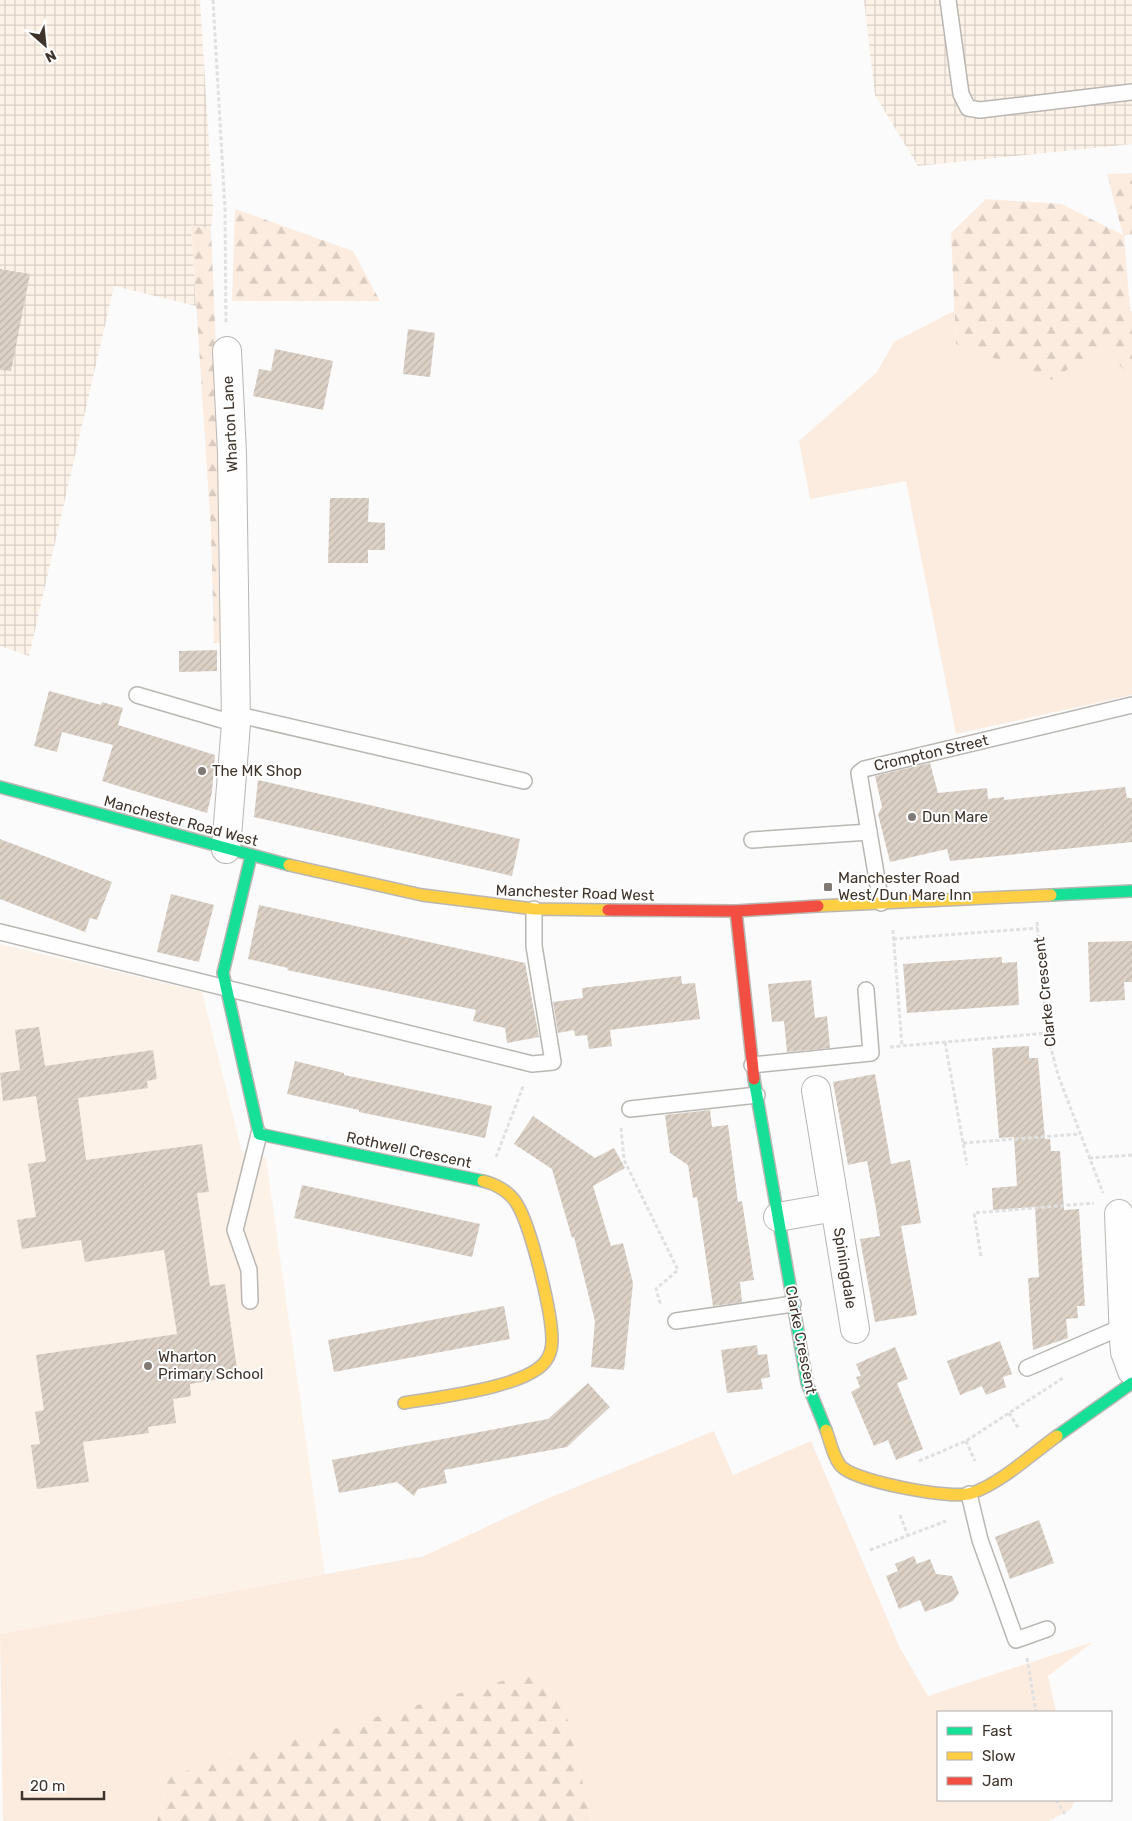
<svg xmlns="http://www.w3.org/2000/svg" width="1132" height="1821" font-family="Rubik,sans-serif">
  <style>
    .built { fill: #fdf2e8 }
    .industrial { fill: url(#industrial-grid) }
    .green { fill: #fcece0 }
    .forest { fill: url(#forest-firs) }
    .building { fill: url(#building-hatch) }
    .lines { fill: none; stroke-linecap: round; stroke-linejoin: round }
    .lane-casing { stroke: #bab6b2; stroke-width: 18 }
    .street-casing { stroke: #bab6b2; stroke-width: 30 }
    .fast-casing { stroke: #bab6b2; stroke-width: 14 }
    .slow-casing { stroke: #bab6b2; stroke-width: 14 }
    .jam-casing { stroke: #bab6b2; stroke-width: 14 }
    .path { stroke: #e1e0e0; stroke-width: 3; stroke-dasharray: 4 2.5; stroke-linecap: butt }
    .lane { stroke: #fefefe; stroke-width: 15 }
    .street { stroke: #fefefe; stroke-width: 28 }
    .fast { stroke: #16e098; stroke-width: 11 }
    .slow { stroke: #ffcf43; stroke-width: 11 }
    .jam { stroke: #f24e42; stroke-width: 11 }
    .poi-dot { fill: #817a74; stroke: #fff; stroke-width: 2 }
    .labels { text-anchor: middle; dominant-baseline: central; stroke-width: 4; stroke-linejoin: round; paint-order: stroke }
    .street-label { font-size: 15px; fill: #3f342b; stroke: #fff }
    .poi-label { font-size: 15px; fill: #3f342b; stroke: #fff; text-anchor: start }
  </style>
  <defs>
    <pattern id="industrial-grid" width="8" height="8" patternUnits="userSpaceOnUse" patternTransform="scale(1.25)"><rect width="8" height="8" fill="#fdf2e8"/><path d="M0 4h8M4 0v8" fill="none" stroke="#dad0c7"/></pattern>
    <pattern id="forest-firs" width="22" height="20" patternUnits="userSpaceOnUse" patternTransform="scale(1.25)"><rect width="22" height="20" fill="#fcece0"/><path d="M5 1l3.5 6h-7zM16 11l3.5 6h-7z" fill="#d9cbc0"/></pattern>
    <pattern id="building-hatch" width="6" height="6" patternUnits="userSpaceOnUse" patternTransform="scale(1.25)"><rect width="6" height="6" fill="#dcd1c6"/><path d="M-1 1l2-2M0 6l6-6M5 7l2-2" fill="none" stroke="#beb4aa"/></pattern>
  </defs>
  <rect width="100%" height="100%" fill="#fbfbfb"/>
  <!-- built -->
  <path class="built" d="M 0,944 L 202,992 L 242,1152 L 266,1158 L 325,1574 L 0,1634 Z"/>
  <!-- industrial -->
  <g class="industrial">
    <path d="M 0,0 L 200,0 L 213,209 L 211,230 L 191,225 L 196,306 L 114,286 L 29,656 L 0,646 Z"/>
    <path d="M 864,0 L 1132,0 L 1132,144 L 918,166 L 875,95 Z"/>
  </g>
  <!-- green -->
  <g class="green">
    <path d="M 954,311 L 956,344 L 1102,345 L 1132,379 L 1132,695 L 956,734 L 906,481 L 810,499 L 799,441 L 877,372 L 894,342 Z"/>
    <path d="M 714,1431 L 733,1475 L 811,1441 L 900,1648 L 928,1696 L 1093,1642 L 1048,1676 L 1056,1712 L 938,1712 L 938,1800 L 1076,1800 L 1070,1810 L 1049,1821 L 592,1821 L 563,1700 L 168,1776 L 157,1821 L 3,1821 L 0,1634 L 424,1556 L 544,1500 Z"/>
  </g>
  <!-- forest -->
  <g class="forest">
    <path d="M 1132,173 L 1132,235 L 1124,236 L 1130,310 L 1132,312 L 1132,379 L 1102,346 L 1052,380 L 956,344 L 951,233 L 986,199 L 1061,204 L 1123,235 L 1107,174 Z"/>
    <path d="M 235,209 L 353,251 L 380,301 L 232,301 Z"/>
    <path d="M 191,225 L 211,230 L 222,493 L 221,643 L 214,643 L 211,531 Z"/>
    <path d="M 520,1676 L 546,1679 L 563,1700 L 592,1821 L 157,1821 L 168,1776 Z"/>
  </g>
  <!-- building -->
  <g class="building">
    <path d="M 0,269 L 30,274 L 11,371 L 0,370 Z"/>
    <path d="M 408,329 L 435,333 L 430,377 L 403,374 Z"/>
    <path d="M 275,349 L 333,361 L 323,410 L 253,396 L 259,369 L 271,371 Z"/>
    <path d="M 330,498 L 369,498 L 368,522 L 385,523 L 385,550 L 368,550 L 368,563 L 328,563 Z"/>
    <path d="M 217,650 L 217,671 L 179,672 L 179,651 Z"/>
    <path d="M 49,691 L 101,705 L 102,702 L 123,708 L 118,725 L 215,755 L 212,792 L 207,813 L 102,781 L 113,745 L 62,732 L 57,752 L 34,746 Z"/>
    <path d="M 930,763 L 938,793 L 987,788 L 988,799 L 1004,797 L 1004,800 L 1125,787 L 1127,798 L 1132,798 L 1132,842 L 950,861 L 947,849 L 890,862 L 878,814 L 882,807 L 875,776 Z"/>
    <path d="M 258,780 L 520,839 L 512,876 L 254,817 Z"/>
    <path d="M 0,839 L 112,882 L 97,920 L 90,918 L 85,932 L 0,899 Z"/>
    <path d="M 171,894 L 214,905 L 199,962 L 157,952 Z"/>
    <path d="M 259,905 L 525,963 L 539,1037 L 507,1043 L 505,1028 L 473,1021 L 476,1010 L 287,970 L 288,968 L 248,959 Z"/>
    <path d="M 1132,941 L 1132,982 L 1124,982 L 1125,1000 L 1090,1002 L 1088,942 Z"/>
    <path d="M 1002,957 L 1002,963 L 1017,962 L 1019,1005 L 907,1013 L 903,964 Z"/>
    <path d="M 681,976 L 682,984 L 695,983 L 700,1019 L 610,1030 L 612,1046 L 589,1049 L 587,1035 L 575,1036 L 574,1030 L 558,1033 L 553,1002 L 583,998 L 582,988 Z"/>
    <path d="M 811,980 L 815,1018 L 827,1016 L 830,1048 L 787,1052 L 784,1021 L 772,1022 L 768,984 Z"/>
    <path d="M 39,1027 L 45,1066 L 153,1050 L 157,1079 L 147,1081 L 148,1088 L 78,1098 L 86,1160 L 202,1144 L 209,1192 L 197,1193 L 210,1286 L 225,1284 L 238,1376 L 190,1384 L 191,1396 L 173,1399 L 176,1423 L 148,1427 L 149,1433 L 83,1442 L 89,1482 L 37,1489 L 31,1445 L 40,1444 L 35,1412 L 44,1410 L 36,1355 L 177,1334 L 164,1250 L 85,1262 L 81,1240 L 22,1249 L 17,1220 L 36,1217 L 28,1164 L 46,1161 L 36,1096 L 3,1101 L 0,1073 L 20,1070 L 15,1030 Z"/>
    <path d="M 1029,1046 L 1029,1058 L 1038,1058 L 1045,1139 L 1050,1139 L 1051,1151 L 1060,1151 L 1064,1210 L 1079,1209 L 1085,1306 L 1077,1306 L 1078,1318 L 1066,1319 L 1068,1338 L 1033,1350 L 1028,1278 L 1039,1277 L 1035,1207 L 993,1210 L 992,1188 L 1017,1186 L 1014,1137 L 999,1138 L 992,1048 Z"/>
    <path d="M 295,1061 L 344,1073 L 344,1075 L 492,1106 L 485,1138 L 359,1112 L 359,1110 L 287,1094 Z"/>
    <path d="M 875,1074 L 891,1164 L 910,1160 L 921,1223 L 901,1226 L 917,1315 L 875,1322 L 860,1239 L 880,1236 L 876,1209 L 867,1161 L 848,1165 L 833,1082 Z"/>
    <path d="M 710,1110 L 712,1127 L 728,1125 L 738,1202 L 742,1201 L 754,1280 L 740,1282 L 742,1302 L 713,1306 L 697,1197 L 693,1198 L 688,1165 L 670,1153 L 665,1115 Z"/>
    <path d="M 533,1116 L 595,1158 L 614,1148 L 625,1168 L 593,1186 L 611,1246 L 623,1243 L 633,1283 L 624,1370 L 591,1367 L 595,1321 L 574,1237 L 572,1238 L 552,1169 L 514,1144 Z"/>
    <path d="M 302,1185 L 480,1224 L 472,1257 L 294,1218 Z"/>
    <path d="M 504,1306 L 510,1339 L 334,1372 L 328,1340 Z"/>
    <path d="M 1000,1341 L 1012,1374 L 1003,1377 L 1006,1387 L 986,1395 L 982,1386 L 960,1395 L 947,1361 Z"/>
    <path d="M 757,1345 L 758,1355 L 767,1354 L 770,1377 L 761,1379 L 763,1389 L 727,1393 L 721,1350 Z"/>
    <path d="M 895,1347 L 908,1379 L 897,1383 L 923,1449 L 896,1460 L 888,1440 L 874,1446 L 851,1392 L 860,1387 L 856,1377 L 861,1376 L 856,1364 Z"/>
    <path d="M 588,1383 L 610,1407 L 567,1447 L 444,1470 L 447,1483 L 418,1489 L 414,1496 L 397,1482 L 339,1493 L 332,1460 L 548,1419 Z"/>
    <path d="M 1039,1520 L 1054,1563 L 1010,1579 L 995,1537 Z"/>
    <path d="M 914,1556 L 917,1564 L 930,1559 L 936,1574 L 952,1576 L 959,1593 L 953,1601 L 925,1612 L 920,1600 L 899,1609 L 886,1576 L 898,1571 L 895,1564 Z"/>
  </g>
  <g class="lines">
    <defs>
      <g id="lane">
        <path d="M 948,0 L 961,94 L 968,108 L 980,110 L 1132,92"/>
        <path d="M 137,695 L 236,724"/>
        <path d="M 235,714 L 524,781"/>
        <path d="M 752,840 L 869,832"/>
        <path d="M 881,903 L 859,773 L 864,769 L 1132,705"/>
        <path d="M 0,932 L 532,1064 L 553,1062 L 534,946 L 534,909"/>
        <path d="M 752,1065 L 871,1053 L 866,990"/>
        <path d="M 630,1109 L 757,1095"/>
        <path d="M 250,1301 L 249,1270 L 235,1230 L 259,1134"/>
        <path d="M 676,1321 L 793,1304"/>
        <path d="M 1027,1368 L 1124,1326"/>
        <path d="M 969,1494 L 980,1540 L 1016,1640 L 1047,1629"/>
      </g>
      <g id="street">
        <path d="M 226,849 L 236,724 L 232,453 L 227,351"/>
        <path d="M 816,1090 L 855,1329"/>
        <path d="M 1119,1214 L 1124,1339 L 1125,1352 L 1132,1371"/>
        <path d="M 778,1217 L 835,1207"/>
      </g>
      <g id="fast">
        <path d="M 0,787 L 289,865"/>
        <path d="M 251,856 L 223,973 L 259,1134 L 483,1181"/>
        <path d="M 1051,895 L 1132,891"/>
        <path d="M 754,1079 L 807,1383 L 826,1430"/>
        <path d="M 1057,1436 L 1132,1383"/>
      </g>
      <g id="slow">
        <path d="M 289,865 L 422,895 L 534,909 L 608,910"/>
        <path d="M 818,906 L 1051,895"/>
        <path d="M 404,1403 C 438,1397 524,1388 545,1362 C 550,1356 552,1348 552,1340 C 552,1312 531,1227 517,1204 C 510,1192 496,1184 483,1181"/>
        <path d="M 826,1430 C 830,1440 834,1461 843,1468 C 860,1482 952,1500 972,1493 C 1001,1483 1032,1454 1057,1436"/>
      </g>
      <g id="jam">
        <path d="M 608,910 L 736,911 L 818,906"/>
        <path d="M 736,911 L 754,1079"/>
      </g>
    </defs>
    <!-- lane casing -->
    <use href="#lane" class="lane-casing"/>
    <!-- street casing -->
    <use href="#street" class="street-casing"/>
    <!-- fast casing -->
    <use href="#fast" class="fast-casing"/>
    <!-- slow casing -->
    <use href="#slow" class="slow-casing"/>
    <!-- jam casing -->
    <use href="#jam" class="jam-casing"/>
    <!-- path -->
    <g class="path">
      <path d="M 213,0 L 225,209 L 226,325"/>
      <path d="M 1037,922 L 1047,1033 L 1058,1075 L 1103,1193"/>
      <path d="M 893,930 L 902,1046"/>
      <path d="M 893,939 L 1038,928"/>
      <path d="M 945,1042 L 967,1165"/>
      <path d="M 890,1047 L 1047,1033"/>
      <path d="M 621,1128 L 624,1160 L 678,1270 L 656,1289 L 661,1306"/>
      <path d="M 963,1143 L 1080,1134"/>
      <path d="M 496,1157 L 524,1084"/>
      <path d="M 1089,1158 L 1132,1155"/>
      <path d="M 981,1256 L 974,1213 L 1094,1203"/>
      <path d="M 1009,1413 L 1019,1429"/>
      <path d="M 966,1441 L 975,1461"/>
      <path d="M 919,1461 L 966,1441 L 1063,1378"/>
      <path d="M 900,1515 L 908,1536"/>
      <path d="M 870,1550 L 946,1521"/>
      <path d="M 1027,1658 L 1036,1712"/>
      <path d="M 1056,1800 L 1065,1814"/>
    </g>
    <!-- lane -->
    <use href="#lane" class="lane"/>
    <!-- street -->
    <use href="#street" class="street"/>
    <!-- fast -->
    <use href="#fast" class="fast"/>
    <!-- slow -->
    <use href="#slow" class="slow"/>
    <!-- jam -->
    <use href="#jam" class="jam"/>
  </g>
  <!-- markers -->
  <g class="poi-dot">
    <circle cx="202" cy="771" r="5"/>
    <circle cx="912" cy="817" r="5"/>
    <rect x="823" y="882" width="10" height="10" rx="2.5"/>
    <circle cx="148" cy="1366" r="5"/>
  </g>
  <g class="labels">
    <!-- street labels -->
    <g class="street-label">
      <text transform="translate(230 424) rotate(-93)">Wharton Lane</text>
      <text transform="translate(931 753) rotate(-13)">Crompton Street</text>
      <text transform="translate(181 821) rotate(15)">Manchester Road West</text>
      <text transform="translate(575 893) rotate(2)">Manchester Road West</text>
      <text transform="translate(1045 992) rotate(-96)">Clarke Crescent</text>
      <text transform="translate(409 1150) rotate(12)">Rothwell Crescent</text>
      <text transform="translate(845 1268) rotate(81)">Spiningdale</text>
      <text transform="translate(801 1340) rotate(79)">Clarke Crescent</text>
    </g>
    <!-- poi labels -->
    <g class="poi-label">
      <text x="212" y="771">The MK Shop</text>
      <text x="922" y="817">Dun Mare</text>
      <text x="838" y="878">Manchester Road<tspan x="838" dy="17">West/Dun Mare Inn</tspan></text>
      <text x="158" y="1357">Wharton<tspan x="158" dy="17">Primary School</tspan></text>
    </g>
  </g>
  <!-- legend -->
  <rect x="937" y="1711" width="175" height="90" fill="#ffffff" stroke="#b2aeaa"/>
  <rect x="947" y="1727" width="25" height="8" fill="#16e098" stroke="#b2aeaa"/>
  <text x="982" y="1736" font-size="15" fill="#3f342b">Fast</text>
  <rect x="947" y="1752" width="25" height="8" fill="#ffcf43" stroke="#b2aeaa"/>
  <text x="982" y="1761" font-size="15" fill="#3f342b">Slow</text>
  <rect x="947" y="1777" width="25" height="8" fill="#f24e42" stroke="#b2aeaa"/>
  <text x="982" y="1786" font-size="15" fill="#3f342b">Jam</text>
  <!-- north arrow -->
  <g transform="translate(45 45) rotate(153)" stroke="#ffffff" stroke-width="4" paint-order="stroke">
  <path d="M0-4L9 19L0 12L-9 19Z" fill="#3f342b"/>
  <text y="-8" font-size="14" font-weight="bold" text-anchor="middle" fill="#3f342b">N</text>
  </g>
  <!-- scale -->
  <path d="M22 1791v8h82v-8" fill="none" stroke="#3f342b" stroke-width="2.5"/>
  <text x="30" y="1791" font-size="15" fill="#3f342b" stroke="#ffffff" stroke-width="4" paint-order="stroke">20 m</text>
</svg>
